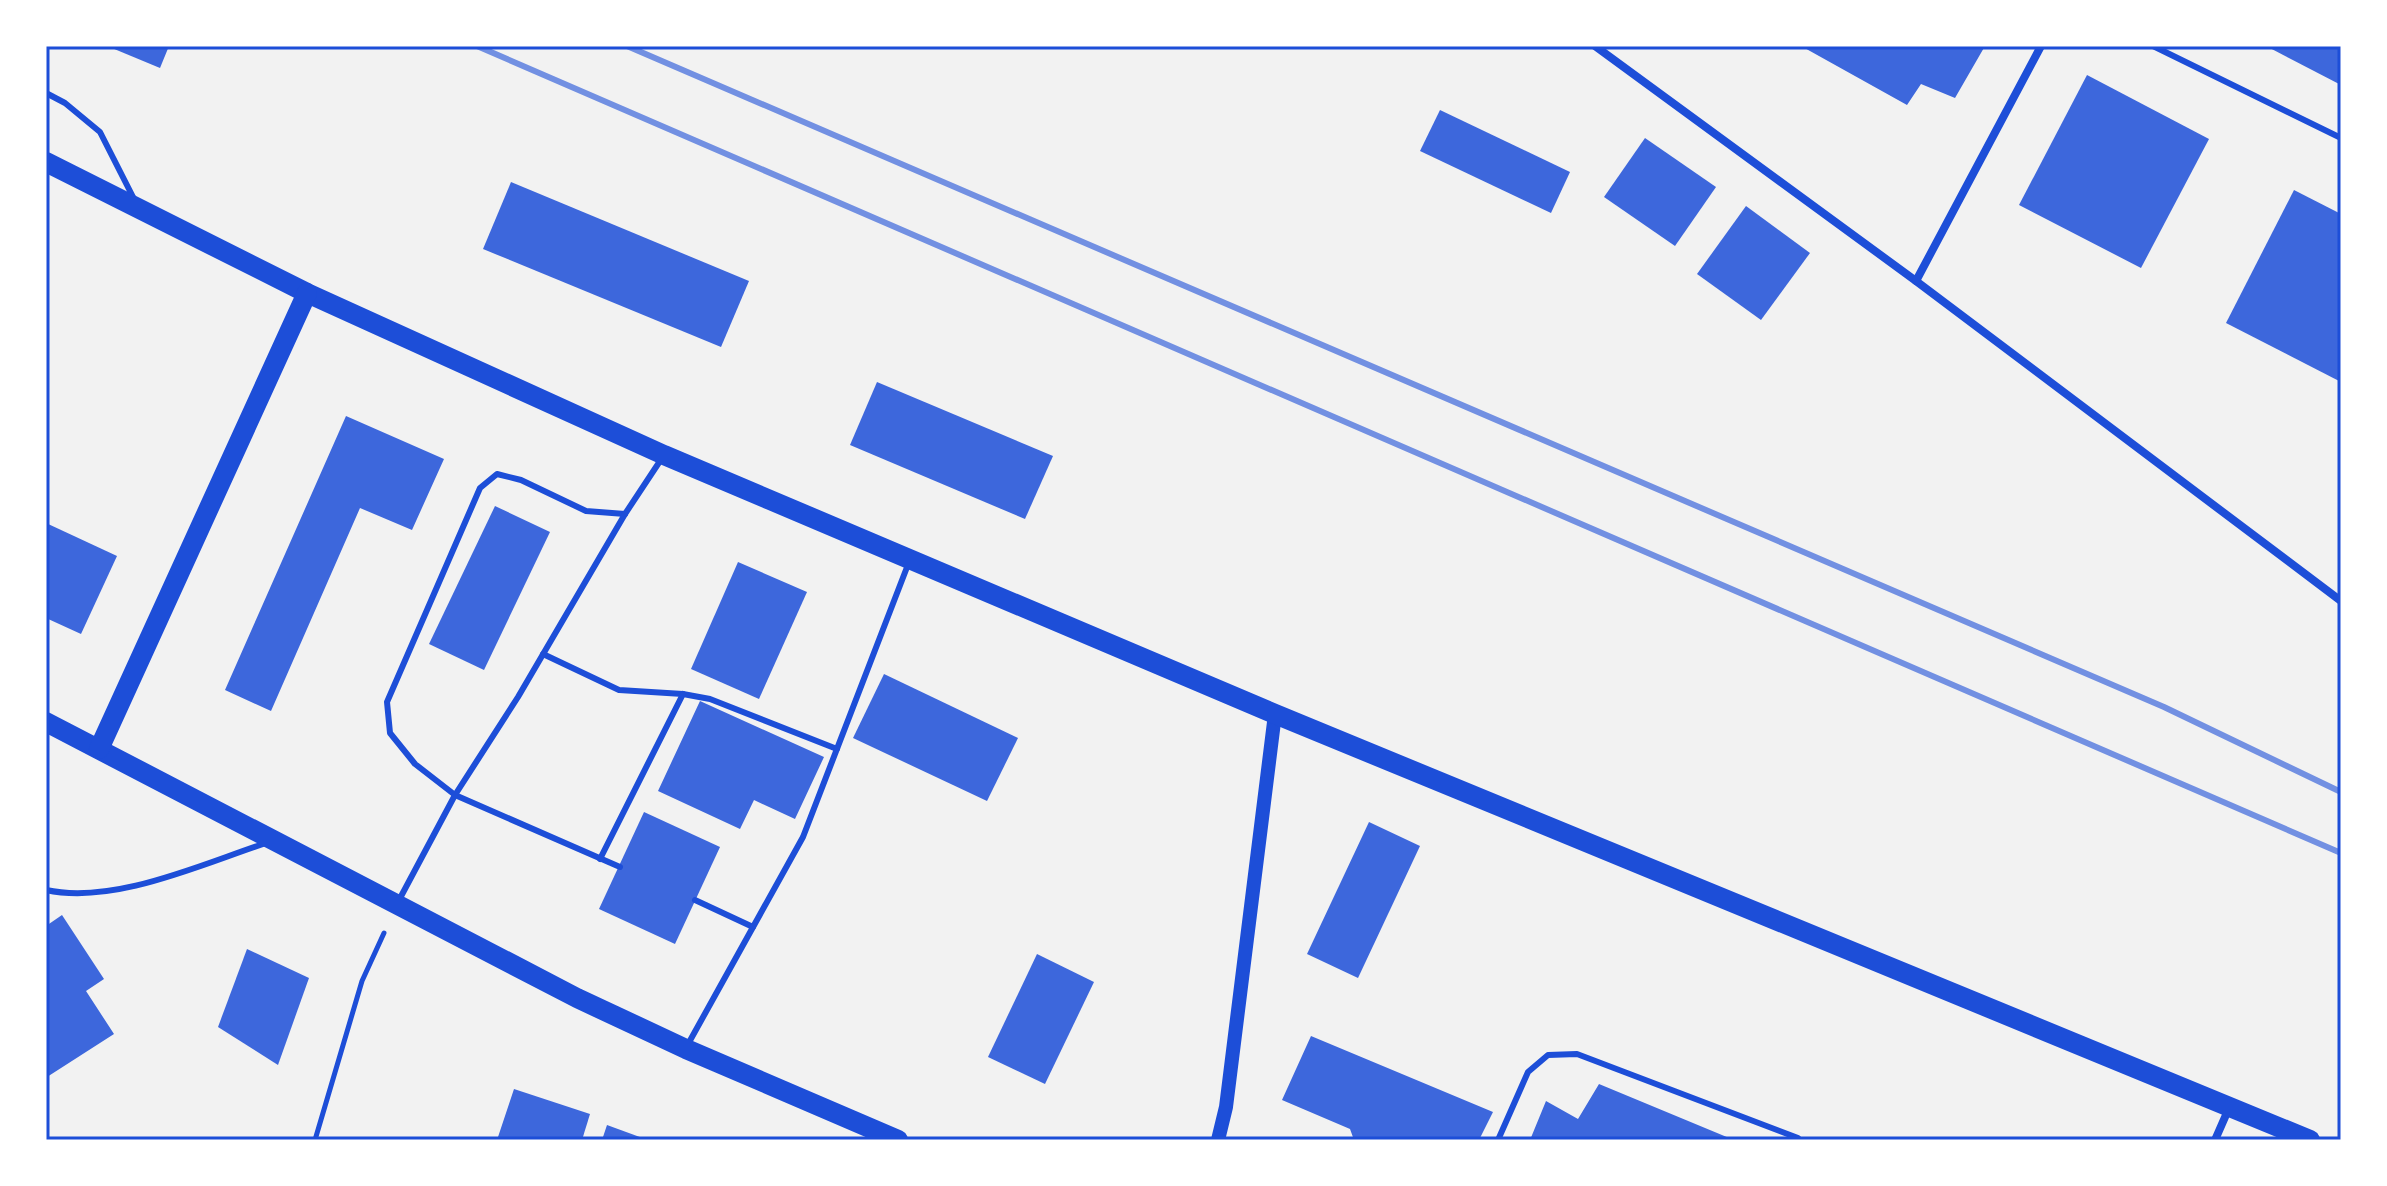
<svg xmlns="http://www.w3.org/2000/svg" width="2387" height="1186" font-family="Inter,sans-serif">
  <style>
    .building { fill: #3d67dc }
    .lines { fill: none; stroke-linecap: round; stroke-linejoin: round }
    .path { stroke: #1d4ed8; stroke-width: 5 }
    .service { stroke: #1d4ed8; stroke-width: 6 }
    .minor { stroke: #1d4ed8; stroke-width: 8 }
    .tertiary { stroke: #1d4ed8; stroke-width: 14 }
    .primary { stroke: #1d4ed8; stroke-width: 20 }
    .rail { stroke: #7290e2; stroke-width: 6 }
    .neatline { fill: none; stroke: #1d4ed8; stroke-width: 3 }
  </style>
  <rect width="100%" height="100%" fill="#f2f2f2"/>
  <!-- building -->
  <g class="building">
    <path d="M 107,46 L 169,46 L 160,68 Z"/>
    <path d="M 1801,46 L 1985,46 L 1955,98 L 1921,84 L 1907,105 Z"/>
    <path d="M 2266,46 L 2341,46 L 2341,85 Z"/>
    <path d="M 2087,75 L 2209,139 L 2141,268 L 2019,205 Z"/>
    <path d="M 1440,110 L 1570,172 L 1551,213 L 1420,151 Z"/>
    <path d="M 1645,138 L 1716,187 L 1675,246 L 1604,197 Z"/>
    <path d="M 511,182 L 749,281 L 721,347 L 483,249 Z"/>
    <path d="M 2294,190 L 2341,214 L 2341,382 L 2226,323 Z"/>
    <path d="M 1746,206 L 1810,253 L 1761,320 L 1697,274 Z"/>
    <path d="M 877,382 L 1053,456 L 1025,519 L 850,445 Z"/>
    <path d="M 346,416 L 444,459 L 412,530 L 360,508 L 271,711 L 225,690 Z"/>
    <path d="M 495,506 L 550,532 L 484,670 L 429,644 Z"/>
    <path d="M 46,523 L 117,556 L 81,634 L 46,618 Z"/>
    <path d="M 738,562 L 807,592 L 759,699 L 691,669 Z"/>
    <path d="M 884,674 L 1018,738 L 987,801 L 853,738 Z"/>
    <path d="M 700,701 L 824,757 L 795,819 L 754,800 L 740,829 L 658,791 Z"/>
    <path d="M 644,812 L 720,847 L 675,944 L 599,909 Z"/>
    <path d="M 1369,822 L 1420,846 L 1358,978 L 1307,954 Z"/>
    <path d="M 62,915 L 104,979 L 86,991 L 114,1034 L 47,1077 L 46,926 Z"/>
    <path d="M 247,949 L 309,978 L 278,1065 L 218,1027 Z"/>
    <path d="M 1037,954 L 1094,982 L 1045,1084 L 988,1057 Z"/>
    <path d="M 1311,1036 L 1493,1112 L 1479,1140 L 1354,1140 L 1350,1129 L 1282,1100 Z"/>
    <path d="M 1599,1084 L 1734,1140 L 1530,1140 L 1546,1101 L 1578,1119 Z"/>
    <path d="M 514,1089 L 590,1114 L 582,1140 L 497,1140 Z"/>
    <path d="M 607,1125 L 648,1140 L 602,1140 Z"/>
  </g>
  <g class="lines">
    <!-- path -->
    <path class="path" d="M 315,1140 L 362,981 L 384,933"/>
    <!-- service -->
    <g class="service">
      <path d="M 2153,46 L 2341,138"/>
      <path d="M 46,93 L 65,103 L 100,132 L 134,199"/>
      <path d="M 543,654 L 619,690 L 683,694 L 710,699 L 837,749"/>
      <path d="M 600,859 L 683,694"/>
      <path d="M 620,867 L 455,795 L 415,764 L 390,733 L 387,702 L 480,488 L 497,474 L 521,480 L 586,511 L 625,514"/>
      <path d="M 46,890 C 114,905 202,864 266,843"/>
      <path d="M 695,900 L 753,927"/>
      <path d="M 398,902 L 455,795 L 518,697 L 625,514 L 662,458"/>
      <path d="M 687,1046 L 803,837 L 909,562"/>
      <path d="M 1498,1140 L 1528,1072 L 1548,1055 L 1577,1054 L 1798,1138"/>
    </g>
    <!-- minor -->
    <g class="minor">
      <path d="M 1595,46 L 1916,281 L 2341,601"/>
      <path d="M 1916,281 L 2041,46"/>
      <path d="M 2215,1140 L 2229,1108"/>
    </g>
    <!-- tertiary -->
    <path class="tertiary" d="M 1218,1140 L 1226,1107 L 1275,714"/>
    <!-- primary -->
    <g class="primary">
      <path d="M 46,162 L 307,293 L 664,455 L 1275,714 L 2310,1140"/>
      <path d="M 46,722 L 577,998 L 686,1049 L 898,1140"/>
      <path d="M 99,749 L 307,293"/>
    </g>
    <!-- rail -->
    <g class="rail">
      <path d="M 477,46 L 2341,853"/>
      <path d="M 627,46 L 2164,707 L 2341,792"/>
    </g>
  </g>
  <!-- border -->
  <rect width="2387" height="1186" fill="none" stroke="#ffffff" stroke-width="96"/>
  <rect x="48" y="48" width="2291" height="1090" class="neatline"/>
</svg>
